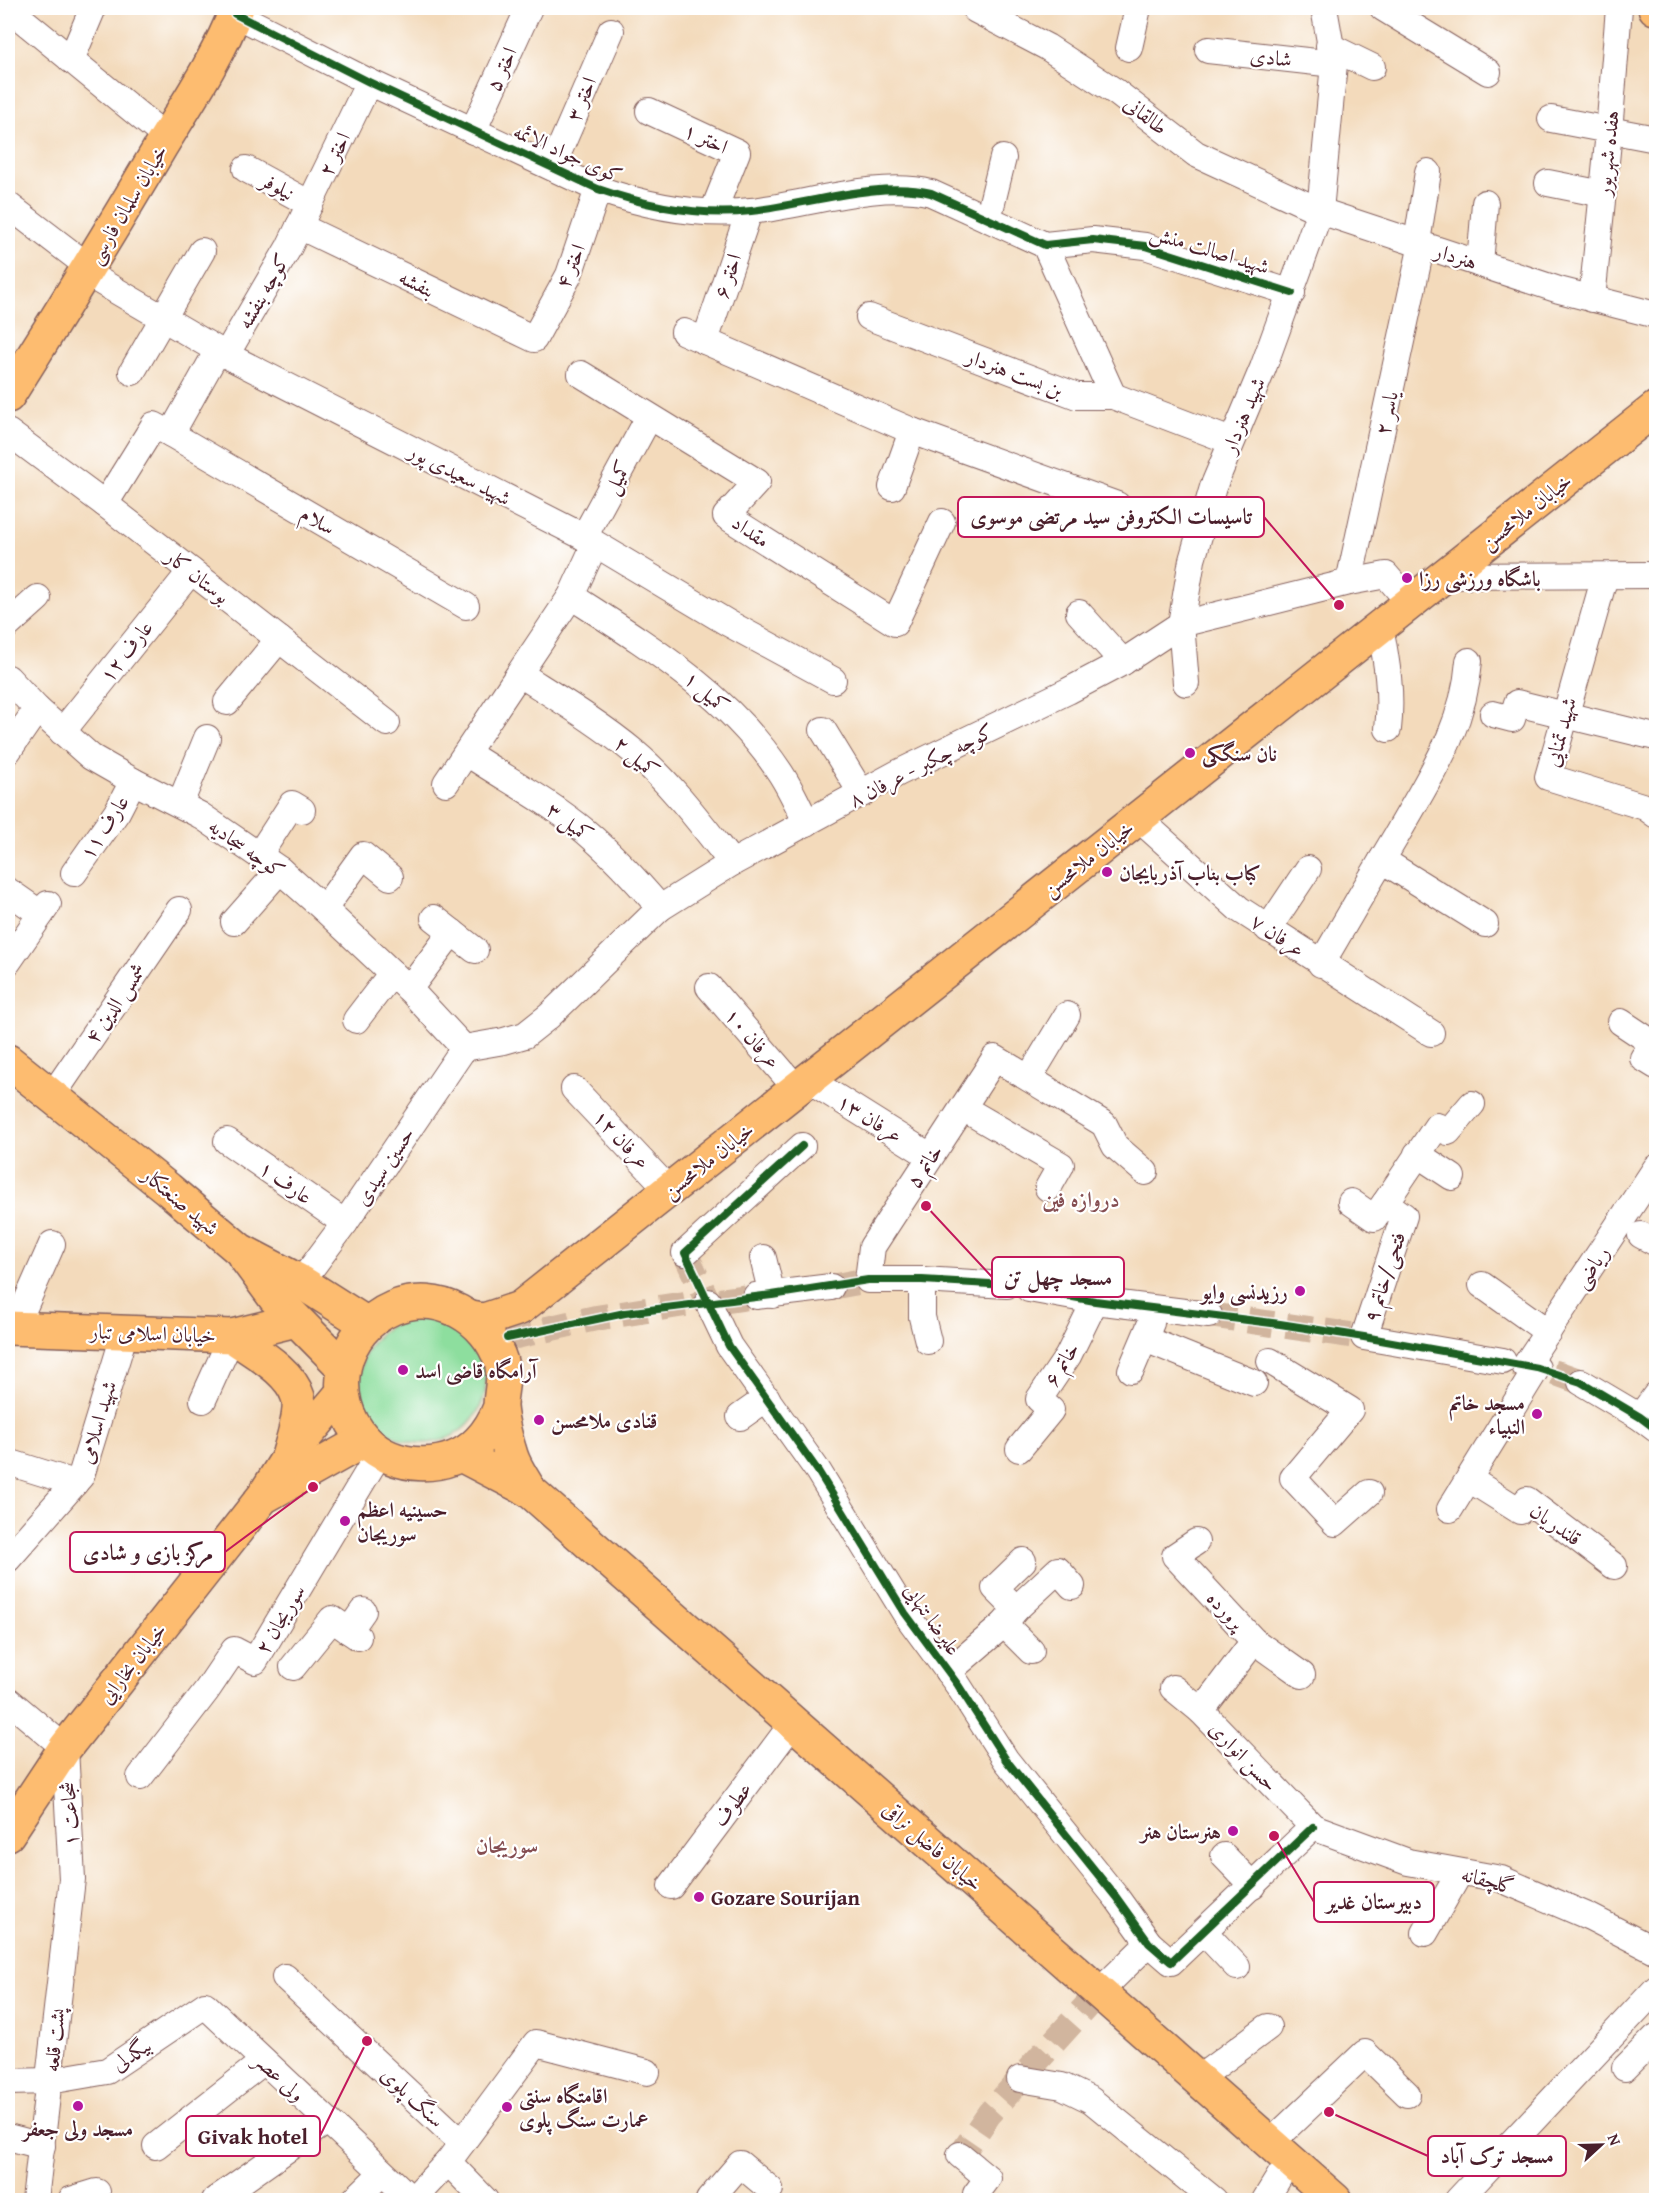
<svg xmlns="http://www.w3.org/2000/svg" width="1664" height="2208" font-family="'Gentium Book Plus',Amiri,serif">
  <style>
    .green { fill: #8dde9e; stroke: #6c7e64; stroke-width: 1.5 }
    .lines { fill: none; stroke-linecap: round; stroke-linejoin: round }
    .minor-tunnel { stroke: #d1b59e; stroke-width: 26; stroke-dasharray: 26 13; stroke-linecap: butt }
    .minor-casing { stroke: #85605d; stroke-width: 28 }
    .major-casing { stroke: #85605d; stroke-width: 36 }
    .minor { stroke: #fff; stroke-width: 26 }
    .major { stroke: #fdbc6f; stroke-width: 33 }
    .cycleway-casing { stroke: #fff; stroke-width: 11 }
    .cycleway { stroke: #1b5e20; stroke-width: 8 }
    .poi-dot { fill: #b5179e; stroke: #fff; stroke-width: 2 }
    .labels { text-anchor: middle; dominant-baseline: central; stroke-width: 4.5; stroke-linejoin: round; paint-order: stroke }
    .street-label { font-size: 21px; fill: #4a1f2b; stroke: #fff }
    .poi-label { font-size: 21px; font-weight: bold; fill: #4a1f2b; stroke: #fff; text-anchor: start }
    .neighbourhood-label { font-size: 22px; font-weight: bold; fill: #854e52; stroke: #fff }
    .leader { fill: none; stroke: #c2185b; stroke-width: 2 }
    .callout-dot { fill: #c2185b; stroke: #fff; stroke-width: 2 }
    .callout { fill: #fff; stroke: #c2185b; stroke-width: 2 }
    .callout-label { font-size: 22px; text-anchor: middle; font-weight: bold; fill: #4a1f2b }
  </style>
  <rect width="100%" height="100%" fill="#fff"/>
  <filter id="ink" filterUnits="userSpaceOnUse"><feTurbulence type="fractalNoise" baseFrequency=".0167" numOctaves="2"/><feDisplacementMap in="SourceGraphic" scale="12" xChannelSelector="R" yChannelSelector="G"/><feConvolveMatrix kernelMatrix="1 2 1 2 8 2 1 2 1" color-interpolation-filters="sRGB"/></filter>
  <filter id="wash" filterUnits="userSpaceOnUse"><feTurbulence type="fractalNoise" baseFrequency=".008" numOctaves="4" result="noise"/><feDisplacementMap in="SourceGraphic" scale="24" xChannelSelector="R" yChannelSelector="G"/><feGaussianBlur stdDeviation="1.35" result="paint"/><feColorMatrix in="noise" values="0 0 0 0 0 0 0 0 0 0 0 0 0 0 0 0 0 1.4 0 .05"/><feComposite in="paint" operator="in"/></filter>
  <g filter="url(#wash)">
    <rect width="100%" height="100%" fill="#f3dabb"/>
    <!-- green -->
    <circle class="green" cx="423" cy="1380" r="63"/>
  </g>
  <g filter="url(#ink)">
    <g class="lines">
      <!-- minor-tunnel -->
      <g class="minor-tunnel">
        <path d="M 685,1253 L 708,1302"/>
        <path d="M 831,1287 L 868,1280"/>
        <path d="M 720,1301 L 756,1296"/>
        <path d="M 1209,1315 L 1364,1337"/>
        <path d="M 507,1338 L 596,1318 L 685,1304"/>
        <path d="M 1515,1364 L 1559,1374 L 1581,1382"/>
        <path d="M 956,2162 L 989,2114 L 1099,1992"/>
      </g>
      <defs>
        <g id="minor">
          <path d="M 8,8 L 167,138"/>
          <path d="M 1383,8 L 1488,72"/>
          <path d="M 976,10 L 1047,47 L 1116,92 L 1196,154 L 1320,211 L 1559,290 L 1656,315"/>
          <path d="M 235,14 L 369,82 L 598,189 C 647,206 699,217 751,211 C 805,205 879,180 931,193 L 1045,245 L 1093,240 L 1145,246 L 1292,293"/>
          <path d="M 1329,46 L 1372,67"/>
          <path d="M 1129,48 L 1138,8"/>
          <path d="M 1208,50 L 1334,64"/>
          <path d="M 71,60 L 93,8"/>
          <path d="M 649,111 L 737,152 L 713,212"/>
          <path d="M 1551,119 L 1656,139"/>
          <path d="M 473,131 L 529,8"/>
          <path d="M 552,167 L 611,31"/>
          <path d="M 246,169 L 310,204"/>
          <path d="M 1548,183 L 1603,194"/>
          <path d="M 8,205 L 89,267"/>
          <path d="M 988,219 L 1003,158"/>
          <path d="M 299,226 L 534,339 L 569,275 L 598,189"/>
          <path d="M 1417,242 L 1428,172"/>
          <path d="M 1045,245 L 1113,396"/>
          <path d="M 1480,264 L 1485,203"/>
          <path d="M 86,273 L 226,355 L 584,537 L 728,623 L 833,680"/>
          <path d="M 1592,299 L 1609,132 L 1619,8"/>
          <path d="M 869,317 L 1077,396 L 1113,396 L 1231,441"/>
          <path d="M 684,332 L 912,431 L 1117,505"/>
          <path d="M 705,341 L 749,212"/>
          <path d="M 226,355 L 289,247 L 369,82"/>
          <path d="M 132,372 L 202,251"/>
          <path d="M 581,374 L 757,482 L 726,516 L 895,623 L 942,522"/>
          <path d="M 8,432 L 105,504 L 387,723"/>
          <path d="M 171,434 L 466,606"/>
          <path d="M 892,487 L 912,431"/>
          <path d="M 105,504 L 154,425 L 171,434 L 218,350"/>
          <path d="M 584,537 L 649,417"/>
          <path d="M 1444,576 L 1656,575"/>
          <path d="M 1605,576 L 1548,777 L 1645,807 L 1656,815"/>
          <path d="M 1349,582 L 1422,244"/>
          <path d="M 571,596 C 647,645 728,694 779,771 C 790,787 798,806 807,823"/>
          <path d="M 1079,613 L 1123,662"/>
          <path d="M 8,625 L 38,598"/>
          <path d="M 1380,627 C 1387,662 1392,694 1388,729"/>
          <path d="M 520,674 C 559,699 599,723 634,752 C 672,784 702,825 732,863"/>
          <path d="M 8,678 L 37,709 L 91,757 L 133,781 L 200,815 L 280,870 L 324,909 L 409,989 L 464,1048"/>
          <path d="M 1186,683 L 1181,624 L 1192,560 L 1213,487 L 1263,368 L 1320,211 L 1334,64 L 1324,8"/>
          <path d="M 227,702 L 279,639"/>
          <path d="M 1493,714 L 1512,719 L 1517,703 L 1655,737"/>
          <path d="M 823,730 L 862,794"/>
          <path d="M 62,732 L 191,571"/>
          <path d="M 8,751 L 37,709"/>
          <path d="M 467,753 C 506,779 550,802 586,832 C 613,855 637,881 660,908"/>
          <path d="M 446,783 L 571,596 L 595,544"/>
          <path d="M 180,804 L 207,738"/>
          <path d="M 1138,818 L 1239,909 L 1431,1033"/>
          <path d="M 259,855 L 292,804 L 302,810"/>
          <path d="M 1382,860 L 1485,924"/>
          <path d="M 74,873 L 117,812 L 133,781"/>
          <path d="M 8,891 L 41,914"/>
          <path d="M 324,909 L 363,855 L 390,877"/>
          <path d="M 434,918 L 475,950"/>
          <path d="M 234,922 L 280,870"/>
          <path d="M 1268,929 L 1308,869"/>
          <path d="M 8,962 L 48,904"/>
          <path d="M 1321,964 C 1347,920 1372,876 1398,833 C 1430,776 1464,728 1469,661"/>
          <path d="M 709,987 L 797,1089"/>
          <path d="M 409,989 L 452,932"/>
          <path d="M 356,1020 L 392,973"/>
          <path d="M 1621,1022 L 1654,1044 L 1643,1058 L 1656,1066"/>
          <path d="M 464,1048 L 504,1041 L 525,1035 L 549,1016 L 660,908 L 732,863 L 898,773 L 1068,691 L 1123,662 L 1181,624 L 1349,582 L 1386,575 L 1410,603"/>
          <path d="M 1029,1078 L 1067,1015"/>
          <path d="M 809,1080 L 930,1156"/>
          <path d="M 574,1089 L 669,1190"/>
          <path d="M 52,1096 L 179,910"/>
          <path d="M 963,1108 L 1061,1165 L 1048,1188"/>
          <path d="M 227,1141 L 345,1223"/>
          <path d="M 1417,1154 L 1452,1177"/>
          <path d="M 1351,1202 L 1374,1218 L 1385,1203 L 1404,1216 L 1364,1337 L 1503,1361"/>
          <path d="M 1385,1203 L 1437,1126 L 1448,1132 L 1472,1104"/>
          <path d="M 1641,1235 L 1656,1243"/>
          <path d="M 685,1253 L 802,1146"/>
          <path d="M 763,1258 L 772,1295"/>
          <path d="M 922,1280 L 922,1317 L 928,1341"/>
          <path d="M 301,1282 L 345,1223 L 464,1048"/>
          <path d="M 1007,1285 L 922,1280 L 868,1280 L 872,1247 L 995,1058 L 1104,1124 L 1115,1146 L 1145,1172"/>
          <path d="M 1482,1285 L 1548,1332"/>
          <path d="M 1029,1289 L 1095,1301 L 1209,1315"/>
          <path d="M 756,1296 L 831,1287"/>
          <path d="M 708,1302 L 729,1346 L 818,1471 L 905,1613 L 958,1685 L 1006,1760 L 1116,1897 L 1149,1943 L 1171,1962 L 1313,1827"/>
          <path d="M 15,1328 L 52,1244"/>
          <path d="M 1145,1339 L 1254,1383"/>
          <path d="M 1270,1361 L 1350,1410 L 1293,1478 L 1335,1523 L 1369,1493"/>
          <path d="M 1525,1366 L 1656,1168"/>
          <path d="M 1131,1370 L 1151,1323"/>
          <path d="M 1581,1382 L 1640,1417 L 1656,1429"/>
          <path d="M 203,1400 L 232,1336"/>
          <path d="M 740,1417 L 767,1398"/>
          <path d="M 1640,1417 L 1656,1395"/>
          <path d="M 1019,1449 L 1051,1410 L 1039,1399 L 1068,1356 L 1095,1301"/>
          <path d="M 8,1462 L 75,1483"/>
          <path d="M 1469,1479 L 1520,1511 L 1527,1500 L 1614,1566"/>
          <path d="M 1450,1509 L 1537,1368"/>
          <path d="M 1196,1542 L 1175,1556 L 1254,1641 L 1302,1675"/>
          <path d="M 8,1559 L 81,1476 L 125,1332"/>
          <path d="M 1016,1609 L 1058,1570 L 1072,1586"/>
          <path d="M 1004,1624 L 1031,1651"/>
          <path d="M 349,1631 L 363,1611"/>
          <path d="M 293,1667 L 332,1619 L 358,1637"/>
          <path d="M 948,1672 L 1004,1624 L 1016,1609 L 995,1588 L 1023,1561"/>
          <path d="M 1173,1688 L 1201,1711 L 1313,1827 L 1408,1862 L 1501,1879 L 1590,1917 L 1656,1951"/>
          <path d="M 8,1700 L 65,1748 L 72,1879 L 35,2200"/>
          <path d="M 1201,1711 L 1254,1641"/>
          <path d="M 140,1777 L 207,1690 L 234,1650 L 255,1661 L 380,1452"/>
          <path d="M 1224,1856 L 1253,1886"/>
          <path d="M 671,1886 L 793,1723"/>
          <path d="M 1204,1932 L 1237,1967"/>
          <path d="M 1425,1933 L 1460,1872"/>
          <path d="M 285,1977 L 462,2143"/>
          <path d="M 1099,1992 L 1149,1943"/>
          <path d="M 1625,2068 L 1656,2037"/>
          <path d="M 1020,2079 L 1062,2086 L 1091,2100 L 1214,2200"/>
          <path d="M 1198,2079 L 1268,2027"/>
          <path d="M 8,2082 L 49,2081 L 107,2071 L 205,2005 L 412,2200"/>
          <path d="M 8,2137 L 42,2146"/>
          <path d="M 1270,2143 L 1365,2053 L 1407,2094"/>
          <path d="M 156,2146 L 264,2061"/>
          <path d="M 960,2155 L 988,2178 L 976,2194"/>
          <path d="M 448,2162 L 485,2200"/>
          <path d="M 71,2200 L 97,2192"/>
          <path d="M 215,2200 L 327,2121"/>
          <path d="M 354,2200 L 382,2173"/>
          <path d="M 412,2200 L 448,2162 L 536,2043 L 647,2072"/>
          <path d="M 709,2200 L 740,2164 L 770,2189"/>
          <path d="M 1265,2200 L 1289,2161"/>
          <path d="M 1458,2200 L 1656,1989"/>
        </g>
        <g id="major">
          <path d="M 1655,8 L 1656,8"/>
          <path d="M 8,396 C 59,315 109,234 158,151 C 186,105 218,58 237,8"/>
          <path d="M 8,1061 L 168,1189 L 240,1250 L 301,1282 L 367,1324"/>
          <path d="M 244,1256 L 275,1298 L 343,1367"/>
          <path d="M 471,1318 L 484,1320 L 520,1308 L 1656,408"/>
          <path d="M 8,1328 L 232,1336 L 296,1320"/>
          <path d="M 232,1336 C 254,1352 290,1370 298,1397 C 302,1411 293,1439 289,1453"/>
          <path d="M 461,1455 L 530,1491 C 524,1480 515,1468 511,1455 C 507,1443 501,1420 500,1407 C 500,1391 506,1377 501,1362 C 487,1318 438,1289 393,1308 C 341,1330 325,1397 365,1440 C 394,1471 449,1472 479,1441 C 489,1431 495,1420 500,1407"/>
          <path d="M 530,1491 L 1335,2200"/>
          <path d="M 267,1495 L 365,1440"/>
          <path d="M 8,1834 L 65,1748 L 263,1497 L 289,1456 L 342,1393"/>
        </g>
      </defs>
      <!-- minor casing -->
      <use href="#minor" class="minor-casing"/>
      <!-- major casing -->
      <use href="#major" class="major-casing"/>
      <!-- minor -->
      <use href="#minor" class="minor"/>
      <!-- major -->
      <use href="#major" class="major"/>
      <defs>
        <g id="cycleway">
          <path d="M 235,14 L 369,82 L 598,189 C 647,206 699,217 751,211 C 805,205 879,180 931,193 L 1045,245 L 1093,240 L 1145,246 L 1292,293"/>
          <path d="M 802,1146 L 685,1253 L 729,1346 L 818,1471 L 905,1613 L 958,1685 L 1006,1760 L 1116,1897 L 1149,1943 L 1171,1962 L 1313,1827"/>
          <path d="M 507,1338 L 625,1313 L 772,1295 L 868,1280 L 922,1280 L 1007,1285 L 1095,1301 L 1280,1324 L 1364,1337 L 1537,1368 L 1581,1382 L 1640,1417 L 1656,1429"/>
        </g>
      </defs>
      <!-- cycleway casing -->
      <use href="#cycleway" class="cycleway-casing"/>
      <!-- cycleway -->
      <use href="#cycleway" class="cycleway"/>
    </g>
  </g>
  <!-- markers -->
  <g class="poi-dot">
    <circle cx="1407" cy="578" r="6"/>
    <circle cx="1190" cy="753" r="6"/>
    <circle cx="1107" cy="872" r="6"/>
    <circle cx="1300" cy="1291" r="6"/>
    <circle cx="403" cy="1370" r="6"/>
    <circle cx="1537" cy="1414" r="6"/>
    <circle cx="539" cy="1420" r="6"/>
    <circle cx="345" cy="1521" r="6"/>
    <circle cx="1233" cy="1831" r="6"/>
    <circle cx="699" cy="1897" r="6"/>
    <circle cx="78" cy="2106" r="6"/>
    <circle cx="507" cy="2107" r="6"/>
  </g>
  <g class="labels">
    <!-- street labels -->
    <g class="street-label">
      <text transform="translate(1271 57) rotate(6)">شادی</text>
      <text transform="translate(501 69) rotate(-66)">اختر ۵</text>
      <text transform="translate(581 99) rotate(-67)">اختر ۳</text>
      <text transform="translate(1146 115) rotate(38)">طالقانی</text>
      <text transform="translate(706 138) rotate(25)">اختر ۱</text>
      <text transform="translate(568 153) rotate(24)">کوی جواد الائمه</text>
      <text transform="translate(1607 153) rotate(-84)">هفده شهریور</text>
      <text transform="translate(334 154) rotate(-64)">اختر ۲</text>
      <text transform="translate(278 186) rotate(29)">نیلوفر</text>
      <text transform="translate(127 204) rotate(-59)">خیابان سلمان فارسی</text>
      <text transform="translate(1210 249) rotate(17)">شهید اصالت منش</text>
      <text transform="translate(1456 256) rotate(18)">هنردار</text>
      <text transform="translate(570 266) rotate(-67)">اختر ۴</text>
      <text transform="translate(727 276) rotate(-71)">اختر ۶</text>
      <text transform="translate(417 283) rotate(26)">بنفشه</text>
      <text transform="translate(263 291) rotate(-60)">کوچه بنفشه</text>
      <text transform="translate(1015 373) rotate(21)">بن بست هنردار</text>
      <text transform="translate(1386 413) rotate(-78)">یاسر ۲</text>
      <text transform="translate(1243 415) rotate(-67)">شهید هنردار</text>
      <text transform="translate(460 474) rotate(27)">شهید سعیدی پور</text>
      <text transform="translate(617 477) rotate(-61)">کمیل</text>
      <text transform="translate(1526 511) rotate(-38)">خیابان ملامحسن</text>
      <text transform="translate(318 520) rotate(30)">سلام</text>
      <text transform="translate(751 531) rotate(35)">مقداد</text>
      <text transform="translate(198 576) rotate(38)">بوستان کار</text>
      <text transform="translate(126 651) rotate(-52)">عارف ۱۲</text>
      <text transform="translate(707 692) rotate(42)">کمیل ۱</text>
      <text transform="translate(1560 732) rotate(-75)">شهید تمنایی</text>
      <text transform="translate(637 757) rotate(42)">کمیل ۲</text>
      <text transform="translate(921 765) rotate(-27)">کوچه چکبر - عرفان ۸</text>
      <text transform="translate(570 822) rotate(37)">کمیل ۳</text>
      <text transform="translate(104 827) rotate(-57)">عارف ۱۱</text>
      <text transform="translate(247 848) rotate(35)">کوچه سجادیه</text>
      <text transform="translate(1088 858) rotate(-38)">خیابان ملامحسن</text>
      <text transform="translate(1278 935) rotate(34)">عرفان ۷</text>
      <text transform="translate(115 1003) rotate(-56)">شمس الدین ۴</text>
      <text transform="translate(753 1038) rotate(49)">عرفان ۱۰</text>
      <text transform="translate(870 1118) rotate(32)">عرفان ۱۳</text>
      <text transform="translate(622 1139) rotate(47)">عرفان ۱۲</text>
      <text transform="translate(708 1160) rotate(-38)">خیابان ملامحسن</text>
      <text transform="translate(384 1166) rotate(-56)">حسین سیدی</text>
      <text transform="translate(924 1166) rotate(-57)">خاتم ۵</text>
      <text transform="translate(286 1182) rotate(35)">عارف ۱</text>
      <text transform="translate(181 1201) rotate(40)">شهید صنعتکار</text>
      <text transform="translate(1591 1267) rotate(-56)">ریاضی</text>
      <text transform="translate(1384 1277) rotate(-72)">فتحی/خاتم ۹</text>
      <text transform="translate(153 1333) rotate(2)">خیابان اسلامی تبار</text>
      <text transform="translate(1061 1364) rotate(-59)">خاتم ۶</text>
      <text transform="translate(97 1422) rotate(-73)">شهید اسلامی</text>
      <text transform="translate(1556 1524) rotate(35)">قلندریان</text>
      <text transform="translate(1226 1610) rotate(47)">پرورده</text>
      <text transform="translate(280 1619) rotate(-59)">سوریجان ۲</text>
      <text transform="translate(933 1619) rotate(55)">علیرضا تنهایی</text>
      <text transform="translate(132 1663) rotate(-52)">خیابان بخارایی</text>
      <text transform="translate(1244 1756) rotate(46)">حسن انواری</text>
      <text transform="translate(732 1804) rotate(-53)">عطوف</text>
      <text transform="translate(69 1814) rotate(-93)">شجاعت ۱</text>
      <text transform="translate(933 1846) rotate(41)">خیابان فاضل نراقی</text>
      <text transform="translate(1488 1880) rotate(15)">گلچقانه</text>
      <text transform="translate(54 2040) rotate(-84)">پشت قلعه</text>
      <text transform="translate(131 2054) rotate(-34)">بیگدلی</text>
      <text transform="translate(280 2077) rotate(43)">ولی عصر</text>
      <text transform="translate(413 2097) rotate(43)">سنگ پلوی</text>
    </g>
    <!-- poi labels -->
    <g class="poi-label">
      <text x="1419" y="578">باشگاه ورزشی رزا</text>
      <text x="1202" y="753">نان سنگکی</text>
      <text x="1119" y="872">کباب بناب آذربایجان</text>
      <text x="1288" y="1291" text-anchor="end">رزیدنسی وایو</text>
      <text x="415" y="1370">آرامگاه قاضی اسد</text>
      <text x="1525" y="1402" text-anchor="end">مسجد خاتم<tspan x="1525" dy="24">النبیاء</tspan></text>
      <text x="551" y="1420">قنادی ملامحسن</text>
      <text x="357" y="1509">حسینیه اعظم<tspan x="357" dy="24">سوریجان</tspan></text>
      <text x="1221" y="1831" text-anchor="end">هنرستان هنر</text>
      <text x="711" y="1897">Gozare Sourijan</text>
      <text x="519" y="2095">اقامتگاه سنتی<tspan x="519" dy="24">عمارت سنگ پلوی</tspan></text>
      <text x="78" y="2128" text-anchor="middle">مسجد ولی جعفر</text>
    </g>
    <!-- neighbourhood labels -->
    <g class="neighbourhood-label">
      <text x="1081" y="1199">دروازه فین</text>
      <text x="507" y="1845">سوریجان</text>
    </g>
  </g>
  <!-- callouts -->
  <path class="leader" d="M1339 605L1264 517M926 1206L992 1277M313 1487L225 1552M1274 1836L1314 1902M367 2041L320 2136M1329 2112L1428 2156"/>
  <g class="callout-dot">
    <circle cx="1339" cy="605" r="6"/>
    <circle cx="926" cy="1206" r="6"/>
    <circle cx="313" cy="1487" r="6"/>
    <circle cx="1274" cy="1836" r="6"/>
    <circle cx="367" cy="2041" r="6"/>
    <circle cx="1329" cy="2112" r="6"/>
  </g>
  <g class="callout">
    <rect x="958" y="497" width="306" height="40" rx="6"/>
    <rect x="992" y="1257" width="132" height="40" rx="6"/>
    <rect x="70" y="1532" width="155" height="40" rx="6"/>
    <rect x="1314" y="1882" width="120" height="40" rx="6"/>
    <rect x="186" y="2116" width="134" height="40" rx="6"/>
    <rect x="1428" y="2136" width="138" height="40" rx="6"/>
  </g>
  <g class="callout-label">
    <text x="1111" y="524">تاسیسات الکتروفن سید مرتضی موسوی</text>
    <text x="1058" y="1285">مسجد چهل تن</text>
    <text x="148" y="1560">مرکز بازی و شادی</text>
    <text x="1374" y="1909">دبیرستان غدیر</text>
    <text x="253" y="2144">Givak hotel</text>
    <text x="1497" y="2163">مسجد ترک آباد</text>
  </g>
  <!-- margin -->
  <rect width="1664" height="2208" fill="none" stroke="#fff" stroke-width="30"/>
  <!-- north arrow -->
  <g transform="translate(1601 2145) rotate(68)" stroke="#ffffff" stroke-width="4.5" paint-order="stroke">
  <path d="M0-4.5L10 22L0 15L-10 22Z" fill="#4a1f2b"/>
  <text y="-9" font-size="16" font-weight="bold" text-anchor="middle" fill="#4a1f2b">N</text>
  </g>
</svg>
